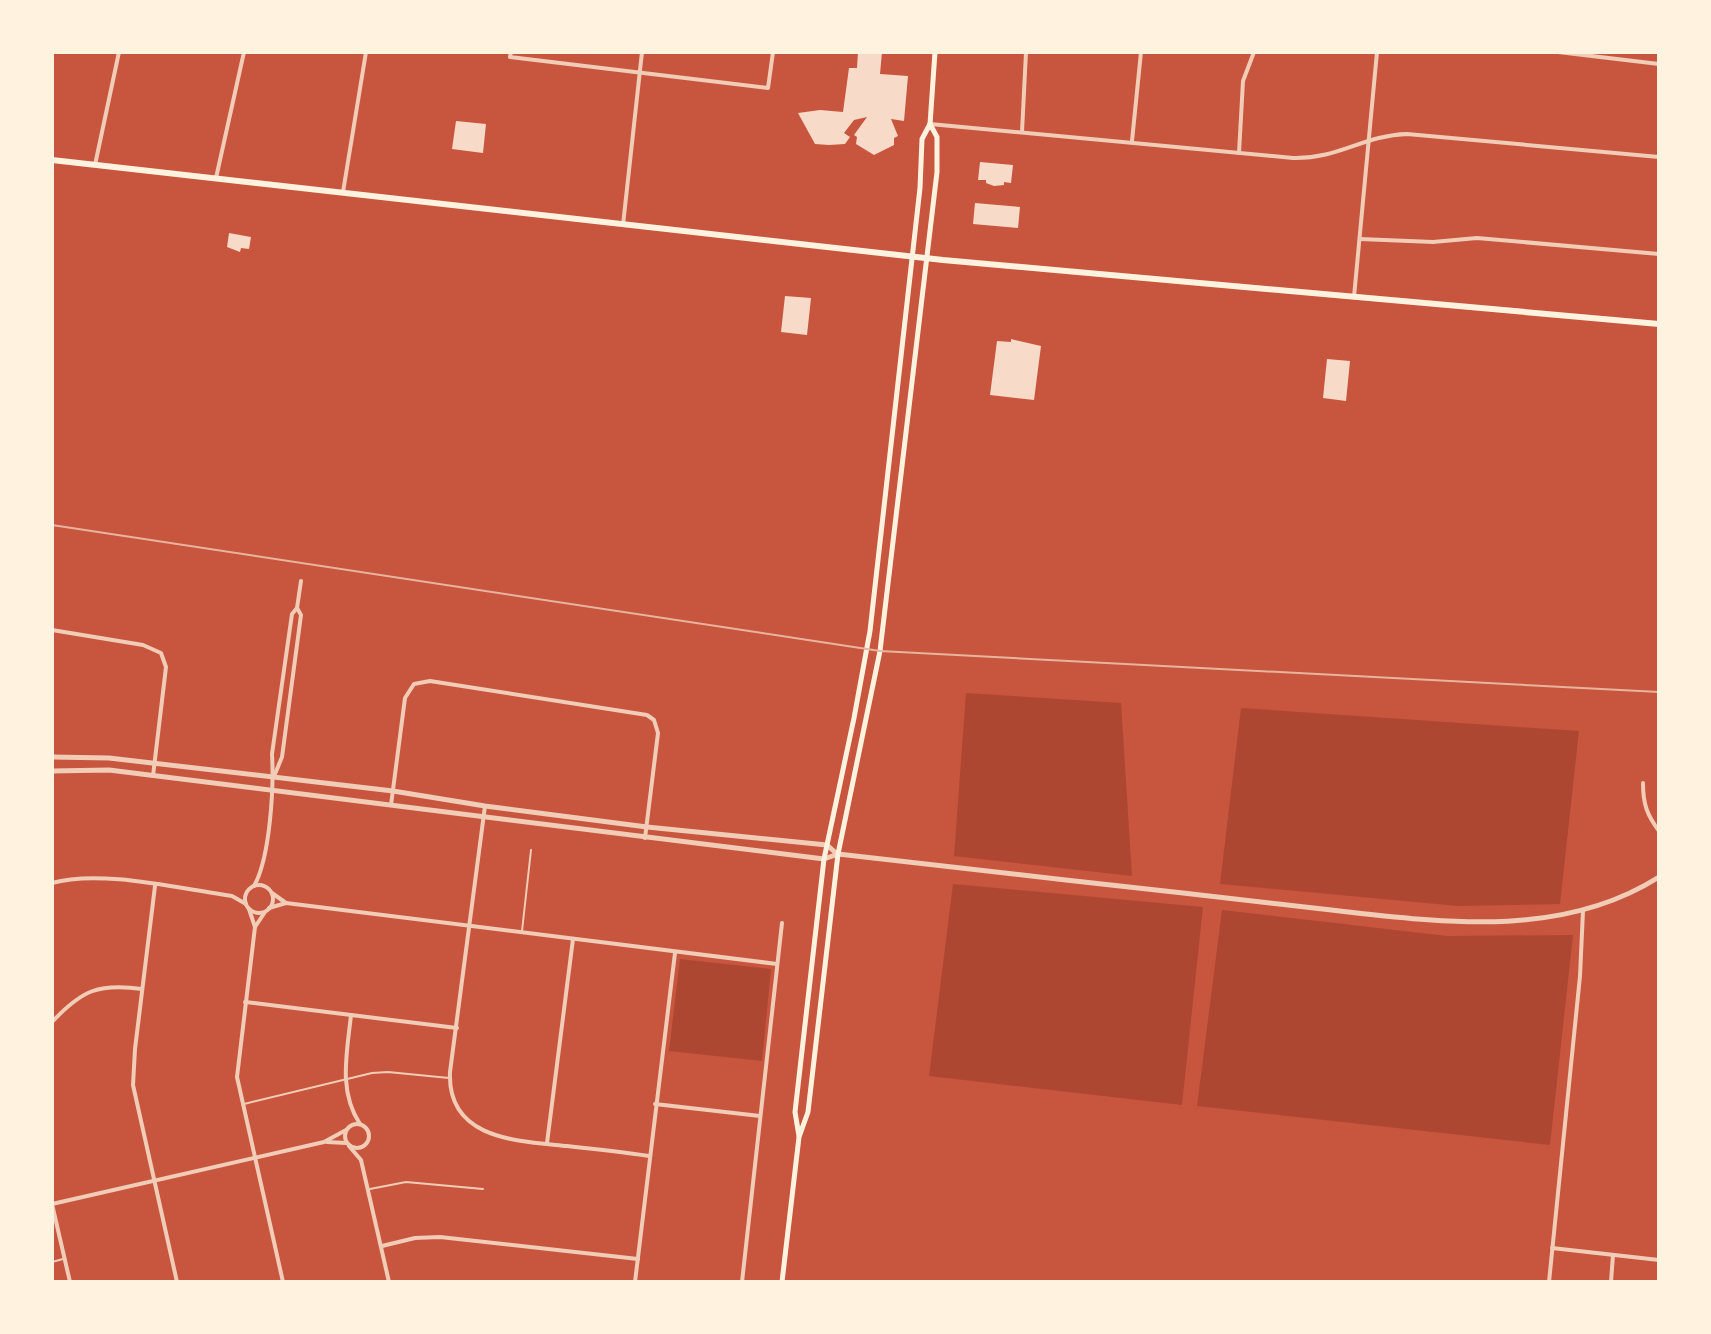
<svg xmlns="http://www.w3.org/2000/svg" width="1711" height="1334" font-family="'Noto Sans',sans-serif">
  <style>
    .green { fill: #ae4732 }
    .building { fill: #f7dbc8 }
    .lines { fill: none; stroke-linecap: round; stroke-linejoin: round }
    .service { stroke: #f1ccb7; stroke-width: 2 }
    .minor { stroke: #f1ccb7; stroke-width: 4 }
    .tertiary { stroke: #f1ccb7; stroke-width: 5 }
    .secondary { stroke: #fff3e0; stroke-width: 5 }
    .primary { stroke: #fff3e0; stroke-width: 6 }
    .rail { stroke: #e9b49f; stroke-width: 2 }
  </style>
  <rect width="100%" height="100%" fill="#c8553d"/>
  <!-- green -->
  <g class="green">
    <path d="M 966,693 L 1121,703 L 1132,876 L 954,856 Z"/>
    <path d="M 1241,708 L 1579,731 L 1560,904 L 1458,906 L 1220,884 Z"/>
    <path d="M 953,884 L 1203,907 L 1182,1105 L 929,1076 Z"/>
    <path d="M 1222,910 L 1447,936 L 1573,935 L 1550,1145 L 1197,1106 Z"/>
    <path d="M 680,959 L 771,969 L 762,1061 L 669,1051 Z"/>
  </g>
  <!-- building -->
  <g class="building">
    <path d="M 858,52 L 882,52 L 880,74 L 908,76 L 904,121 L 891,119 L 898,136 L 894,138 L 894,145 L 874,155 L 856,144 L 857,137 L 854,135 L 867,117 L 854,120 L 844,133 L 850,137 L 845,144 L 829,145 L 815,144 L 798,113 L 820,110 L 843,112 L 849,68 L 857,68 Z"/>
    <path d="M 456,121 L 486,124 L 483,153 L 452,149 Z"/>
    <path d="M 980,162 L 1013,165 L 1011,183 L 1004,182 L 1004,185 L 994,186 L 986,183 L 986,180 L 978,180 Z"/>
    <path d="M 975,203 L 1020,207 L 1018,228 L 973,224 Z"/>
    <path d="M 229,233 L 251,237 L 249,249 L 241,248 L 240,252 L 227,247 Z"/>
    <path d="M 785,296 L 811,298 L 807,335 L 781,332 Z"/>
    <path d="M 1011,339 L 1041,346 L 1034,400 L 990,395 L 997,341 L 1011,342 Z"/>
    <path d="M 1327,359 L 1350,361 L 1346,401 L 1323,398 Z"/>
  </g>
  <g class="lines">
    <!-- service -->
    <g class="service">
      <path d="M 522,931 L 531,850"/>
      <path d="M 244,1104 L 372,1073 L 388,1072 L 449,1078"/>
      <path d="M 370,1189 L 406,1182 L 483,1189"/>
      <path d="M 52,1262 L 63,1259"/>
    </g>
    <!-- minor -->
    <g class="minor">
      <path d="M 511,52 L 510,57 L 768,88 L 773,52"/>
      <path d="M 1558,52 L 1659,64"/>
      <path d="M 930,124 L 1293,158 C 1339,159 1364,135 1407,134 L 1659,157"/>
      <path d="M 1022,132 L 1026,52"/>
      <path d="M 1132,141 L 1141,52"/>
      <path d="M 1239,153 L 1243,81 L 1254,52"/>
      <path d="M 95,165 L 119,52"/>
      <path d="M 216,178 L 244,52"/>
      <path d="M 343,192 L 366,52"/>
      <path d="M 623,225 L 642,52"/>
      <path d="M 1360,239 L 1433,242 L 1477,238 L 1659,254"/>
      <path d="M 1354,297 L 1377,52"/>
      <path d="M 52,630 L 143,645 L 161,653 L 166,667 L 153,776"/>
      <path d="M 275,774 L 282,757 L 301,615 L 297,608"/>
      <path d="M 1643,783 C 1643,804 1647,815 1659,831"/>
      <path d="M 391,805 L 405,698 L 414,684 L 430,681 L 647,715 L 654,720 L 658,733 L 645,838"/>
      <path d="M 485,806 L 450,1072 C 447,1140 518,1141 567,1146 C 595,1149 622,1152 649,1156"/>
      <path d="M 52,883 C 101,869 180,889 232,896 L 246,904"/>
      <circle cx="259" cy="899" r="14"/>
      <path d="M 155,886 L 135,1049 L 133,1085 L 177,1282"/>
      <path d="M 254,886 C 270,858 274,788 272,754 L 292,614 L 297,608 L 301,581"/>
      <path d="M 272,893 L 286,903"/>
      <path d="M 269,908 L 286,903 L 777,964"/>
      <path d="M 249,909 L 255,927 L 237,1077 L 283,1282"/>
      <path d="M 255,927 L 265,912"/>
      <path d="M 245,1002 L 457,1028"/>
      <path d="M 351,1015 C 347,1053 338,1091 360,1124"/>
      <path d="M 52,1022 C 82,990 99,983 142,989"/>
      <path d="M 655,1104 L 760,1116"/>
      <circle cx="357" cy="1136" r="12"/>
      <path d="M 327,1142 L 346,1143"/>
      <path d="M 547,1143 L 573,939"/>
      <path d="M 349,1146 L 361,1160 L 389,1282"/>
      <path d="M 52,1204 L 324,1142 L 346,1130"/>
      <path d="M 52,1204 L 70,1282"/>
      <path d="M 382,1246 L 415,1238 L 440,1237 L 638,1259"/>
      <path d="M 1552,1248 L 1659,1260"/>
      <path d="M 635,1282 L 675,953"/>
      <path d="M 742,1282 L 782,923"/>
      <path d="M 1549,1282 L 1580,976 L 1583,911"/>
      <path d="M 1611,1282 L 1613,1255"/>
    </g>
    <!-- tertiary -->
    <g class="tertiary">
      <path d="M 52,757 L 109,758 L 393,791 L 485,806 L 647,827 L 827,845 L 837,854"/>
      <path d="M 52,771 L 109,770 L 824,859 L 838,854 C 953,868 1068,880 1183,893 C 1235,899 1287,905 1340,911 C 1447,923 1563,938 1659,877"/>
    </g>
    <!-- secondary -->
    <g class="secondary">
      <path d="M 799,1136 L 795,1112 L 824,859 L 854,718 L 870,631 L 920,188 L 922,139 L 930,124 L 935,52"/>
      <path d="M 782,1282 L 799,1137 L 808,1112 L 838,854 L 880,651 L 937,172 L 937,137 L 930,124"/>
    </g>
    <!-- primary -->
    <path class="primary" d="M 52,160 L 943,260 L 1659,324"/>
    <!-- rail -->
    <path class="rail" d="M 52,525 L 880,651 L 1659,692"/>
  </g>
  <!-- border -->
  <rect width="1711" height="1334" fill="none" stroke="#fff3e0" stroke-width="108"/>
</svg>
